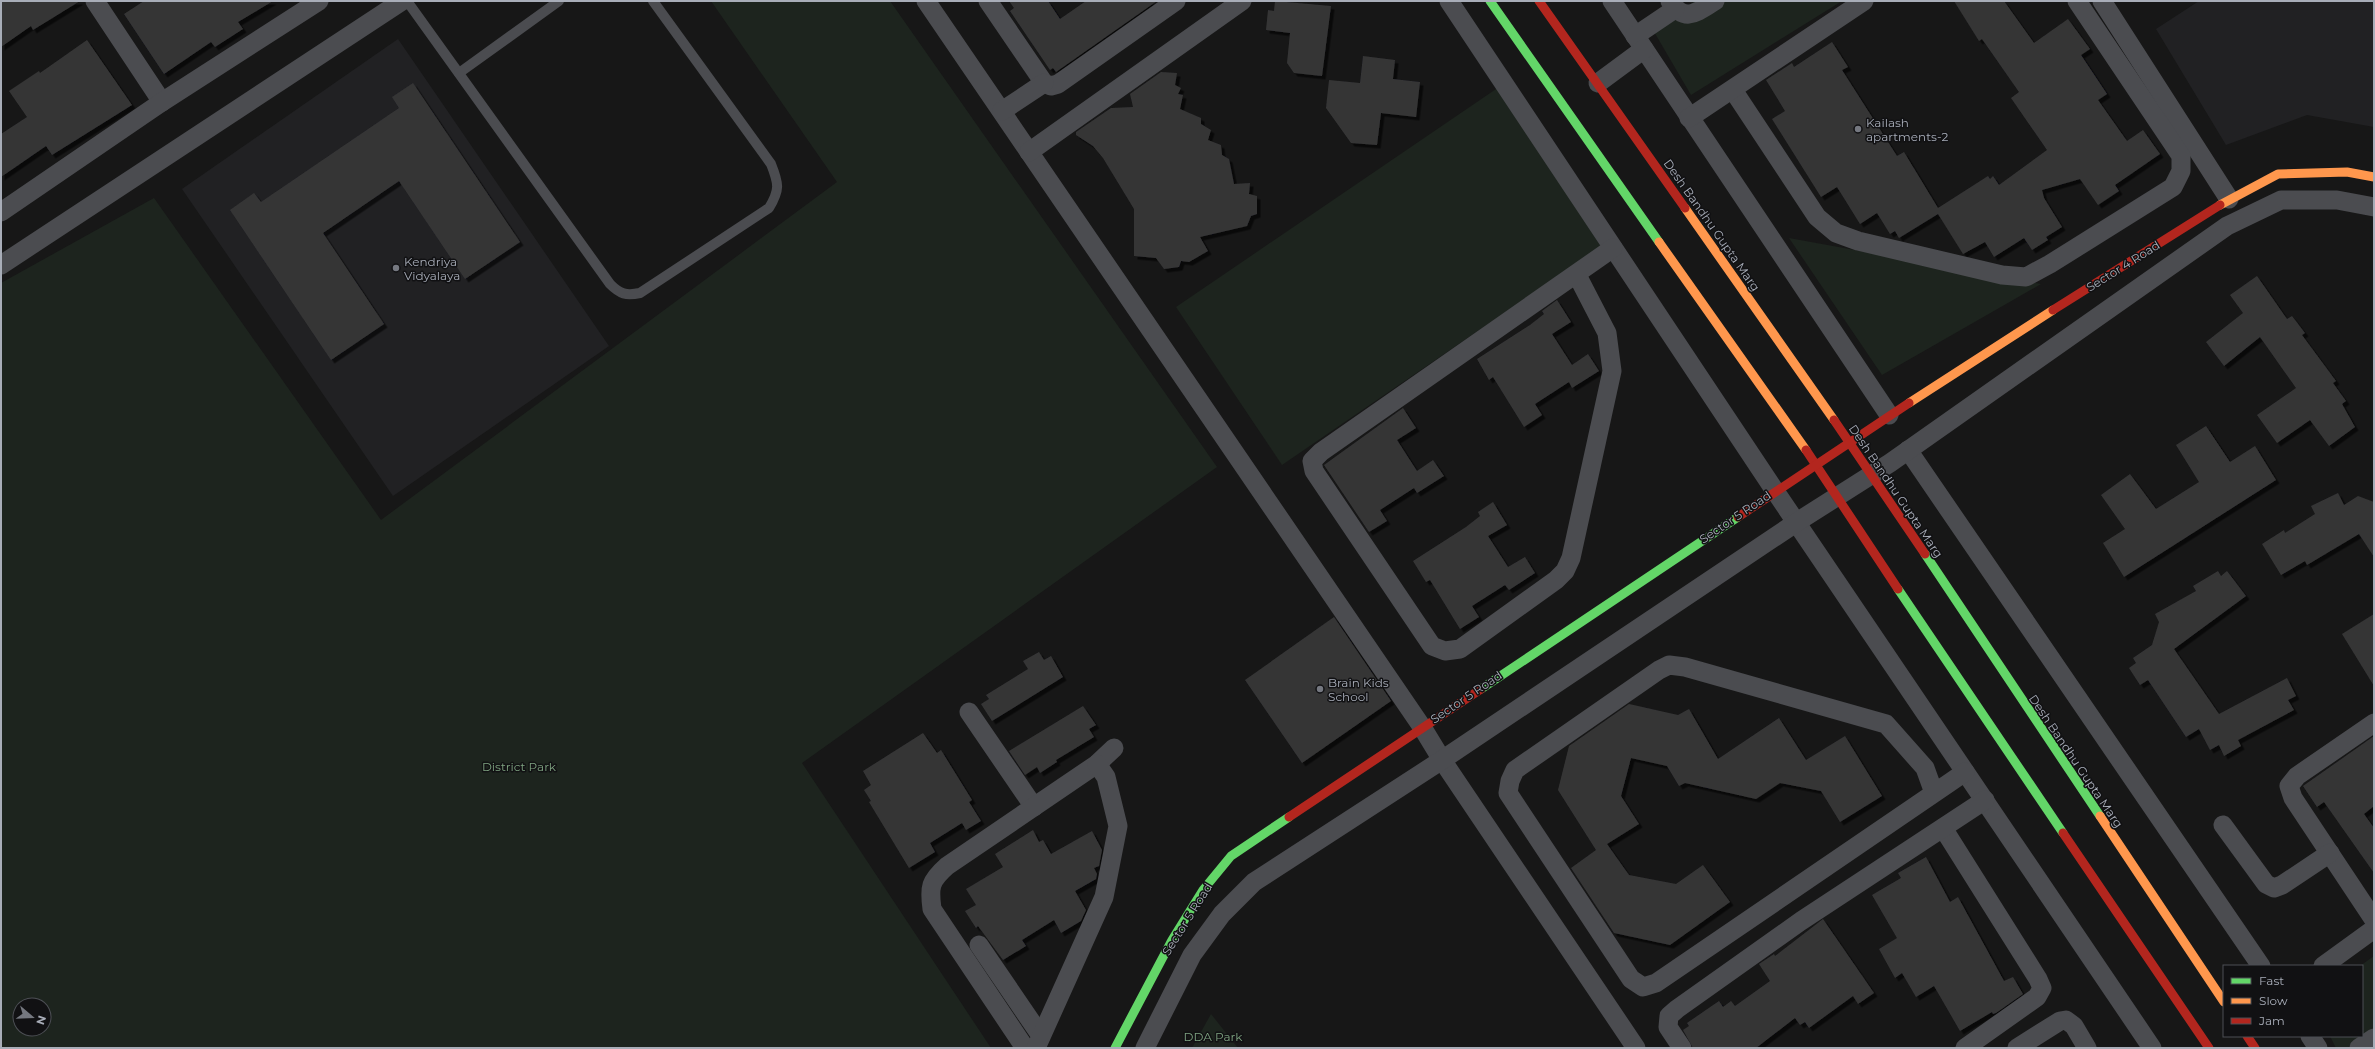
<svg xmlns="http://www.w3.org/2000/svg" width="2375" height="1049" font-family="Montserrat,sans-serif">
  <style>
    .built { fill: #212123 }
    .green { fill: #1d241e; fill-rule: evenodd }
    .building { fill: #353536; filter: url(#shadow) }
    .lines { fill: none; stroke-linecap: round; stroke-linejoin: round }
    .lane { stroke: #4b4c50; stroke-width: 10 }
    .street { stroke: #4b4c50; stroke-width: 19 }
    .fast { stroke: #63d668; stroke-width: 9 }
    .slow { stroke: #ff974d; stroke-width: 9 }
    .jam { stroke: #b3261e; stroke-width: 9 }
    .poi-dot { fill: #757880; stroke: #111113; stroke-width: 1.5 }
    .labels { text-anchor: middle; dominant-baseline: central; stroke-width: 3; stroke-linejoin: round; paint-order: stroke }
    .poi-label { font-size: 12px; fill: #a8adb8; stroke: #111113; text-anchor: start }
    .street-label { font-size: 12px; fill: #a8adb8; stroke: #111113 }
    .park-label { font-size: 12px; fill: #7fa381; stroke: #111113 }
  </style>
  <defs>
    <filter id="shadow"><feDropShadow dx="3.5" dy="3.5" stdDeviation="0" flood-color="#0009"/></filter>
  </defs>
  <rect width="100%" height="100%" fill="#171717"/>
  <!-- built -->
  <g class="built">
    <path d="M 2199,1 L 2374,1 L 2374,127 L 2307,115 L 2226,145 L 2156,29 Z"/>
    <path d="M 398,39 L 609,346 L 393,496 L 182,189 Z"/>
  </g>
  <!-- green -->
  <g class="green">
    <path d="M 711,1 L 890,1 L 1217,467 L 802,763 L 991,1048 L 1,1048 L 1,283 L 154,198 L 381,520 L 837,182 ZM 20,1005 L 44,1005 L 44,1029 L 20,1029 Z"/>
    <path d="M 1695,1 L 1842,1 L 1691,95 L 1653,30 Z"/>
    <path d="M 1499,87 L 1605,244 L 1282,465 L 1176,307 Z"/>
    <path d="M 1789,238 L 2041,284 L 1882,375 Z"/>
    <path d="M 2374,956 L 2374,1030 L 2347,1048 L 2336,1048 L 2330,1036 L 2362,1036 L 2362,966 L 2360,966 Z"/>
    <path d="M 1211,1014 L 1238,1048 L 1192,1048 Z"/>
  </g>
  <!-- building -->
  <g class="building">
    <path d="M 1,1 L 80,1 L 33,30 L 31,26 L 1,47 Z"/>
    <path d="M 144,1 L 273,1 L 238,22 L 243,29 L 215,47 L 211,42 L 164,74 L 124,14 Z"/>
    <path d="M 1009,1 L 1048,1 L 1060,19 L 1086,1 L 1157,1 L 1056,72 L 1053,68 L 1050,70 L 1010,11 L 1014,8 Z"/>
    <path d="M 1275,1 L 1331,6 L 1322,76 L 1294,73 L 1287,63 L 1290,33 L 1266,30 L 1268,10 L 1274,11 Z"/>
    <path d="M 1954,1 L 2004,1 L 2034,43 L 2068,19 L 2090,49 L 2081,55 L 2107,94 L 2098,100 L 2127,141 L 2143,130 L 2160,154 L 2115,185 L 2119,191 L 2098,205 L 2080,179 L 2042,190 L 2044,198 L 2062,227 L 2046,237 L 2048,240 L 2032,250 L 2024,238 L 1994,257 L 1985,242 L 1963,254 L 1938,214 L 1899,238 L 1895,231 L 1890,234 L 1877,213 L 1860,224 L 1837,187 L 1821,197 L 1772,119 L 1785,111 L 1766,80 L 1792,63 L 1794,67 L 1832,42 L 1848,67 L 1842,70 L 1897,156 L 1904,152 L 1938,208 L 1988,176 L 1990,179 L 1993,176 L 1999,185 L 2047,150 L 2011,98 L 2019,92 L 1982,39 L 1979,41 Z"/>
    <path d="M 87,40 L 132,105 L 52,155 L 46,146 L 1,177 L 1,134 L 27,117 L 9,91 L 39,71 L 40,73 Z"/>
    <path d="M 1363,56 L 1395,60 L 1393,79 L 1420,82 L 1416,117 L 1381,113 L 1377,145 L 1351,143 L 1326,108 L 1329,80 L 1360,83 Z"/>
    <path d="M 1161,72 L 1177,73 L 1175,85 L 1181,88 L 1178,94 L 1183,95 L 1180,109 L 1201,118 L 1201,124 L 1211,130 L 1208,140 L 1221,145 L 1222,155 L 1229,159 L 1234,184 L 1250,183 L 1249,194 L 1257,196 L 1257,214 L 1251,216 L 1247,226 L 1200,237 L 1208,251 L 1189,262 L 1181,261 L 1179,267 L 1164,269 L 1156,258 L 1134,256 L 1134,209 L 1103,158 L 1093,146 L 1076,135 L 1076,132 L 1111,108 L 1133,107 L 1130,94 Z"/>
    <path d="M 413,83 L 520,242 L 465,279 L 399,181 L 323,233 L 384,324 L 331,360 L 230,210 L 254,193 L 261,202 L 399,108 L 392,97 Z"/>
    <path d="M 2257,276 L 2287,319 L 2292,316 L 2305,333 L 2302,335 L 2336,381 L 2333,383 L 2346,401 L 2342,404 L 2355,427 L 2329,446 L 2310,420 L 2277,443 L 2257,415 L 2296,388 L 2260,337 L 2224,366 L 2206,342 L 2243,313 L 2230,295 Z"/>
    <path d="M 1557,300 L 1571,322 L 1552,334 L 1572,365 L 1588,354 L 1599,371 L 1572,388 L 1569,382 L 1535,404 L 1542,415 L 1524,427 L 1493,377 L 1489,380 L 1477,359 L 1530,325 L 1544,314 L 1542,311 Z"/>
    <path d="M 1403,408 L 1416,428 L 1397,440 L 1417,471 L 1433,460 L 1444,476 L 1417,493 L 1414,488 L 1380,510 L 1387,521 L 1369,532 L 1324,465 Z"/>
    <path d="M 2206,426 L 2230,462 L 2255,446 L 2276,480 L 2124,577 L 2103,543 L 2125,529 L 2101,495 L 2130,474 L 2156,509 L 2199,482 L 2176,445 Z"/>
    <path d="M 2338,493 L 2344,505 L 2358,496 L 2374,502 L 2374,557 L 2359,534 L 2307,565 L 2305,561 L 2281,575 L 2262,544 L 2284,530 L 2285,533 L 2315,514 L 2311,506 Z"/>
    <path d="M 1493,502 L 1507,525 L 1488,536 L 1508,567 L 1525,557 L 1535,573 L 1509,590 L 1505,585 L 1472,606 L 1479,617 L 1460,629 L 1430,580 L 1426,582 L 1413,561 L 1466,527 L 1480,516 L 1478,512 Z"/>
    <path d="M 2218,571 L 2221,576 L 2227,571 L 2246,596 L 2174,649 L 2219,714 L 2287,678 L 2296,696 L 2288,700 L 2294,710 L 2238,740 L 2241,746 L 2224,756 L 2219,745 L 2210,750 L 2199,729 L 2186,737 L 2148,680 L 2140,685 L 2129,668 L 2136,663 L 2133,658 L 2152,645 L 2159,622 L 2155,614 L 2196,591 L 2193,586 Z"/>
    <path d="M 2374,614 L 2374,686 L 2342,634 Z"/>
    <path d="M 1334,617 L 1391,701 L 1302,763 L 1245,680 Z"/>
    <path d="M 1039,652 L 1044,660 L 1051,656 L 1063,677 L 992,721 L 981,704 L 989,699 L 986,695 L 1028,669 L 1023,661 Z"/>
    <path d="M 1629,704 L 1678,715 L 1689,709 L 1718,759 L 1779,718 L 1806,760 L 1845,736 L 1882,796 L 1840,822 L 1821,791 L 1780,783 L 1756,799 L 1685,783 L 1679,786 L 1667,766 L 1631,758 L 1621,796 L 1639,824 L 1607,844 L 1629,875 L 1676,884 L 1703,865 L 1730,902 L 1670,945 L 1614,933 L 1571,868 L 1596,850 L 1558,790 L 1569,746 Z"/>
    <path d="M 1083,706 L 1096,725 L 1089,729 L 1094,737 L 1056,760 L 1057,762 L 1040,773 L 1037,767 L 1025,775 L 1009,751 Z"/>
    <path d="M 923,733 L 937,753 L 941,750 L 972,800 L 969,802 L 981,821 L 966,830 L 962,823 L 930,843 L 935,852 L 909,868 L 869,802 L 871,801 L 864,790 L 871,785 L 863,771 Z"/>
    <path d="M 2374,736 L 2374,806 L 2364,814 L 2374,828 L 2374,873 L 2324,802 L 2317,807 L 2303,786 Z"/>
    <path d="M 1033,830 L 1039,842 L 1043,840 L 1051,854 L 1092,831 L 1102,850 L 1099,866 L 1094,868 L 1097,874 L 1096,879 L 1075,891 L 1086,910 L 1081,921 L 1061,933 L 1054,920 L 1022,940 L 1026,946 L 1003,960 L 978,926 L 976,928 L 965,911 L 976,905 L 966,889 L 1003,867 L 995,854 Z"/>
    <path d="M 1926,857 L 1950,902 L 1958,897 L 2004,981 L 2013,977 L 2023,994 L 1996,1013 L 1993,1014 L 1992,1012 L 1960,1031 L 1934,986 L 1916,997 L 1902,973 L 1895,978 L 1879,949 L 1897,938 L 1872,895 L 1901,878 L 1898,873 Z"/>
    <path d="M 1823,919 L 1874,993 L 1858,1004 L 1853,996 L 1809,1028 L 1805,1022 L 1800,1025 L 1795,1018 L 1756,1048 L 1693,1048 L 1683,1030 L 1689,1026 L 1687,1023 L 1719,1001 L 1723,1007 L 1731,1001 L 1735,1006 L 1770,981 L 1759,964 L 1774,954 L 1775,956 Z"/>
  </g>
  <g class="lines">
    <!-- lane -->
    <g class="lane">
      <path d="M 407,1 L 610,284 C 620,294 626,296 640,293 L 769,208 C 780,190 779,184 771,164 L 653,1"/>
      <path d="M 459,73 L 559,1"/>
    </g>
    <!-- street -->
    <g class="street">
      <path d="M 95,1 L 162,102"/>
      <path d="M 926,1 L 1422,727 L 1442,760 L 1636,1048"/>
      <path d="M 988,1 L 1044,83 L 1051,86 L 1058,84 L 1176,1"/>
      <path d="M 1449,1 L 1775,491 L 2152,1048"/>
      <path d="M 1612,1 L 1889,415"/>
      <path d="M 1670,1 C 1685,24 1697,12 1715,1"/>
      <path d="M 2102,1 L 2229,199"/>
      <path d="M 1635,36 L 1675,9"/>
      <path d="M 1598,83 L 1644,49"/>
      <path d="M 1733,90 L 1817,217 L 1836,233 L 1858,241 L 2002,275 L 2026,277 L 2050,264 L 2173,187 L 2181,171 L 2181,156 L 2077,1"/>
      <path d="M 1002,111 L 1044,83"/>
      <path d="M 1689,118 L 1864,1"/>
      <path d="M 1029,152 L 1242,1"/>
      <path d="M 1,212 L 162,102 L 319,1"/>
      <path d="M 1,265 L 402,1"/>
      <path d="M 1577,275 L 1607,333 L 1612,371 L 1571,558 L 1565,571 L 1556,580 L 1460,649 L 1445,651 L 1432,646 L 1314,471 L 1312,461 L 1321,452 L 1613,248"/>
      <path d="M 1908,450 L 2261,966"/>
      <path d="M 969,712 L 1034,807"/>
      <path d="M 2374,723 L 2297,776 L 2289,786 L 2293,798 L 2374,920"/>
      <path d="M 1934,793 L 1925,768 L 1886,724 L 1685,667 L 1669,665 L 1659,670 L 1515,770 L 1510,781 L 1508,793 L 1631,979 L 1643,987 L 1656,983 L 1952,781 L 1965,772"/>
      <path d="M 2223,825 L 2266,884 L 2274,888 L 2282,885 L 2330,853"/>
      <path d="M 1943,828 L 2038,979 L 2042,988 L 2037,997 L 1965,1048"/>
      <path d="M 979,945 L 1041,1036"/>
      <path d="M 2323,966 L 2374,929"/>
      <path d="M 2310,1036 L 2318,1048"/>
      <path d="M 1035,1048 L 1025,1048 L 932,909 C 929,887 930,881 947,866 L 1097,764 L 1114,748"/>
      <path d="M 1036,1048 L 1104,897 L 1118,826 L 1106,777 L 1097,764"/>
      <path d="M 1145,1048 L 1192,955 L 1222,914 L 1254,882 L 1442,760 L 1797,522 L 1890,463 L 2227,226 L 2281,200 L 2337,200 L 2374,207"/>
      <path d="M 1682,1048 L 1668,1027 L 1669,1016 L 1677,1009 L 1801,921 L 1985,800"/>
      <path d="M 2017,1048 L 2060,1021 L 2066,1020 L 2074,1026 L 2087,1048"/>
      <path d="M 2359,1048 L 2374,1038"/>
    </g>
    <!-- fast -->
    <g class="fast">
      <path d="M 1490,1 L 1659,242"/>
      <path d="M 1925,554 L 2100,816"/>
      <path d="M 1898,589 L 2063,833"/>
      <path d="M 1481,689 L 1738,517"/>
      <path d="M 1115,1048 L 1172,940 L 1203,890 L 1231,856 L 1289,817"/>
    </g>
    <!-- slow -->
    <g class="slow">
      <path d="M 2220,205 L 2278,174 L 2347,172 L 2374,177"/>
      <path d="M 1685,208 L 1834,420"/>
      <path d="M 1659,242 L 1806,450"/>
      <path d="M 1909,403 L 2053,310"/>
      <path d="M 2100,816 L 2224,1002"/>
    </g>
    <!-- jam -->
    <g class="jam">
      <path d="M 1539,1 L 1685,208"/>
      <path d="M 2053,310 L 2220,205"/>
      <path d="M 1834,420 L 1925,554"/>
      <path d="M 1806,450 L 1898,589"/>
      <path d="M 1738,517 L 1909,403"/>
      <path d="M 1289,817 L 1481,689"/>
      <path d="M 2063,833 L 2209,1048"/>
      <path d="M 2247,1036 L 2255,1048"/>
    </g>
  </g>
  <!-- markers -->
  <g class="poi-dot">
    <circle cx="1858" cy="129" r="4"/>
    <circle cx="396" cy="268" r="4"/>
    <circle cx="1320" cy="689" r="4"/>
  </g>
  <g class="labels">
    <!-- poi labels -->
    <g class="poi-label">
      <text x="1866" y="122">Kailash<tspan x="1866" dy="14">apartments-2</tspan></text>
      <text x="404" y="261">Kendriya<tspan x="404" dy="14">Vidyalaya</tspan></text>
      <text x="1328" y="682">Brain Kids<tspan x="1328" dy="14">School</tspan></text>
    </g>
    <!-- street labels -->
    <g class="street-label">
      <text transform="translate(1712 225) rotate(55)">Desh Bandhu Gupta Marg</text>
      <text transform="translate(2123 266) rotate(-32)">Sector 4 Road</text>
      <text transform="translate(1896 491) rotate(56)">Desh Bandhu Gupta Marg</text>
      <text transform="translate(1735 517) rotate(-34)">Sector 5 Road</text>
      <text transform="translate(1466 697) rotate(-34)">Sector 5 Road</text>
      <text transform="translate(2076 761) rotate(56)">Desh Bandhu Gupta Marg</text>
      <text transform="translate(1187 919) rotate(-58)">Sector 5 Road</text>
    </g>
    <!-- park labels -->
    <g class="park-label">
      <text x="519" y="766">District Park</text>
      <text x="1213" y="1036">DDA Park</text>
    </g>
  </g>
  <!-- border -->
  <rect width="2375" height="1049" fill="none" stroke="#a8adb8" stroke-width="4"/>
  <!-- legend -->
  <rect x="2223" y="965" width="140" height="72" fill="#111113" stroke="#4d4f55"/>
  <rect x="2231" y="978" width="20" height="6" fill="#63d668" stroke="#4d4f55"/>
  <text x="2259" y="985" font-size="12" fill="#a8adb8">Fast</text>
  <rect x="2231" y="998" width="20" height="6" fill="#ff974d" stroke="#4d4f55"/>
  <text x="2259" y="1005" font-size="12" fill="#a8adb8">Slow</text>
  <rect x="2231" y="1018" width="20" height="6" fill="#b3261e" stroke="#4d4f55"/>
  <text x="2259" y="1025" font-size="12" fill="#a8adb8">Jam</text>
  <!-- north arrow -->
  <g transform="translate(32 1017) rotate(109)"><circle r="19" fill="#111113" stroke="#4d4f55"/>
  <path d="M0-3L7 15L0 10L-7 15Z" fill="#757880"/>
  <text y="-6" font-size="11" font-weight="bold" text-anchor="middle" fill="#a8adb8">N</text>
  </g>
</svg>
